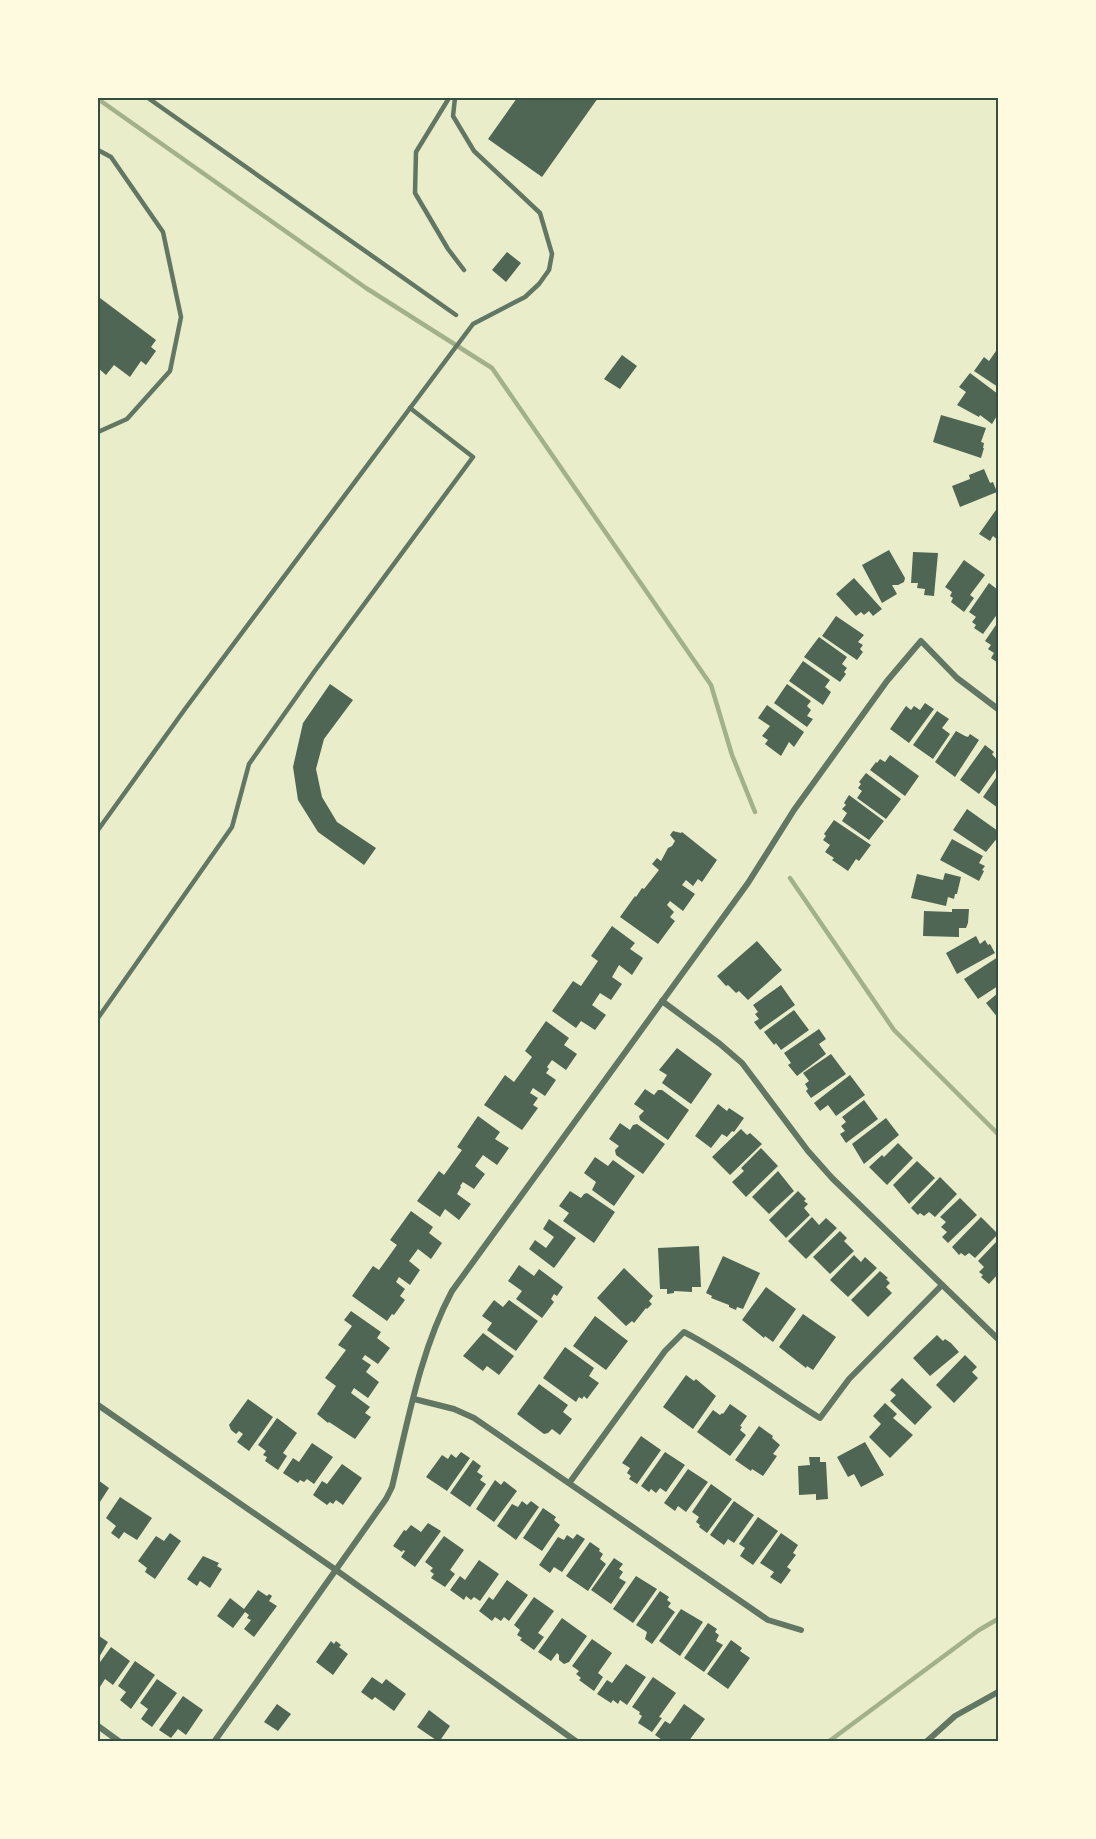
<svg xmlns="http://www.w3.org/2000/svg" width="1096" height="1839" font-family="Jost,sans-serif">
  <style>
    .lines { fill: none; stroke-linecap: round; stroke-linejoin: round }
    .stream { stroke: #a3b18a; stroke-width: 4.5 }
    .building { fill: #4f6655 }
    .service { stroke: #617663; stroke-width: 4.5 }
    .minor { stroke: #617663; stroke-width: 6 }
    .neatline { fill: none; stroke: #344e41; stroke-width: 2 }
  </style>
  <rect width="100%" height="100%" fill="#e9edc9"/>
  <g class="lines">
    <!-- stream -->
    <g class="stream">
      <path d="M 98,99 L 366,288 L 492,368 L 711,685 L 732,755 L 755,812"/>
      <path d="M 790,878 L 894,1030 L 998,1134"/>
      <path d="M 828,1742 L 979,1630 L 998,1619"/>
    </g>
  </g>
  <!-- building -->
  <g class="building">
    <path d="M 517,98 L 598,98 L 542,177 L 488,139 Z"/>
    <path d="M 507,252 L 521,263 L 506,282 L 492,270 Z"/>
    <path d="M 100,298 L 156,340 L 151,347 L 156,351 L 146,365 L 141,361 L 130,377 L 114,365 L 106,375 L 98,368 L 98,301 Z"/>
    <path d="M 996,351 L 998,353 L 998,387 L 974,371 L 984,357 L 989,361 Z"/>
    <path d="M 622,355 L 637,366 L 620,389 L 604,379 Z"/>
    <path d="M 970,373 L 998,394 L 998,414 L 992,424 L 980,415 L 979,417 L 957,405 L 966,392 L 959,387 Z"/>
    <path d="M 941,415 L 986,428 L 981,442 L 984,443 L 983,448 L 984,448 L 981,458 L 933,442 Z"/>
    <path d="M 984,469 L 990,483 L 993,482 L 997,492 L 960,507 L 952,486 L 970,479 L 969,475 Z"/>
    <path d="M 998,507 L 998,540 L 993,536 L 990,541 L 979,534 Z"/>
    <path d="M 889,550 L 905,578 L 904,582 L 898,585 L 892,585 L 897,594 L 882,603 L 862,565 Z"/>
    <path d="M 913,552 L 938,553 L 934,596 L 924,595 L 925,589 L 917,588 L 918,583 L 911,583 Z"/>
    <path d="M 964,560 L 985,575 L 970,595 L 974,598 L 964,612 L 951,602 L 953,598 L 950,596 L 952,592 L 945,587 Z"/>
    <path d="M 854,578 L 882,609 L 873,616 L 869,611 L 864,615 L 861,612 L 856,616 L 836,594 Z"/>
    <path d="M 989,583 L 998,590 L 998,613 L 983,634 L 974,628 L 976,625 L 972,622 L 976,617 L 969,612 Z"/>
    <path d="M 836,616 L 864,635 L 858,642 L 863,645 L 860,649 L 863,652 L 857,660 L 822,636 Z"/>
    <path d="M 998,622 L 998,663 L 991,658 L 994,653 L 988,649 L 991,645 L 985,641 Z"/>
    <path d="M 819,637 L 847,657 L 842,664 L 847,668 L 844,672 L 846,674 L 840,682 L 804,657 Z"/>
    <path d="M 803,661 L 830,680 L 825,687 L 831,692 L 823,705 L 789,681 Z"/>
    <path d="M 330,684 L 353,700 L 324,739 L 316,769 L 322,797 L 337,822 L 376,848 L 364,865 L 318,832 L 298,800 L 293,767 L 303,723 Z"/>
    <path d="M 787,684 L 811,701 L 807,706 L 811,710 L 807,716 L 813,719 L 807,727 L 774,703 Z"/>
    <path d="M 925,703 L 934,709 L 909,743 L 890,729 L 906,706 L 911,710 L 914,706 L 920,710 Z"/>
    <path d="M 767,705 L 804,732 L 794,747 L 789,742 L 781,756 L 765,744 L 768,740 L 762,736 L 770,726 L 758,718 Z"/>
    <path d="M 937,711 L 949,719 L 942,728 L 950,734 L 933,759 L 913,745 Z"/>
    <path d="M 956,731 L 965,736 L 968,737 L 970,734 L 979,740 L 955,777 L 935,762 Z"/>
    <path d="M 985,745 L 994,752 L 992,754 L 998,761 L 998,767 L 979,794 L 960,780 Z"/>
    <path d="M 890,755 L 919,776 L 905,796 L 870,770 L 876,762 L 877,763 L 880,759 L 885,762 Z"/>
    <path d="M 866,773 L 901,799 L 886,819 L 857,798 L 862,791 L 858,788 L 861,784 L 859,782 Z"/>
    <path d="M 998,775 L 998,808 L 983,797 Z"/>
    <path d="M 849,795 L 884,821 L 869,840 L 842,821 L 847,813 L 842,809 L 846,805 L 844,803 Z"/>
    <path d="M 967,809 L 998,831 L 998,837 L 986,852 L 953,830 Z"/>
    <path d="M 834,820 L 871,845 L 859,861 L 856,859 L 848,871 L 832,860 L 834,858 L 825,852 L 830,845 L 823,840 L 826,836 L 824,834 Z"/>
    <path d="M 673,831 L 681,833 L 682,832 L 717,860 L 702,882 L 698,879 L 693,886 L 686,880 L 682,885 L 695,894 L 683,911 L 670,901 L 667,905 L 674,912 L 670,917 L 675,921 L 658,944 L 620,917 L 635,896 L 636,897 L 642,888 L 644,889 L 659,870 L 652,864 L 657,858 L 661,861 L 668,848 L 672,846 L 675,841 L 670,835 Z"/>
    <path d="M 952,839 L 983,856 L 979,863 L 985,866 L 982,870 L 984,871 L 979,881 L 940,860 Z"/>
    <path d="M 945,873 L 961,877 L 957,894 L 955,894 L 954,899 L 948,897 L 946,906 L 911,898 L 917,874 L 943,880 Z"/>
    <path d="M 952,909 L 969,909 L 968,923 L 966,928 L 959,928 L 959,937 L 923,936 L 924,911 L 952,912 Z"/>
    <path d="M 612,926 L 635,943 L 630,949 L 643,958 L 632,975 L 619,965 L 612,977 L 622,984 L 611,1000 L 600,993 L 592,1005 L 606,1015 L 595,1030 L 581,1021 L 576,1028 L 552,1011 L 573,981 L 581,986 L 598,961 L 591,956 Z"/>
    <path d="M 976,936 L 980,944 L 985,940 L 988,945 L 990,944 L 995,953 L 957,974 L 946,953 Z"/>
    <path d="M 757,941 L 782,970 L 748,1000 L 739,991 L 736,993 L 728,985 L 726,986 L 717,976 Z"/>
    <path d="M 998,957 L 998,986 L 978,999 L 964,979 Z"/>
    <path d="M 781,985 L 795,1005 L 760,1030 L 754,1022 L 759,1019 L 755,1014 L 758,1012 L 753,1005 Z"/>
    <path d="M 998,993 L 998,1018 L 986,1003 Z"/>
    <path d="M 794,1010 L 809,1030 L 781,1050 L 776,1043 L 774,1045 L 764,1032 Z"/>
    <path d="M 546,1021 L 569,1038 L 564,1045 L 577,1054 L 566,1070 L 552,1060 L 547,1067 L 549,1069 L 546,1073 L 556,1080 L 545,1096 L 533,1088 L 530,1093 L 538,1098 L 533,1105 L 538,1108 L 522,1130 L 484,1105 L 505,1075 L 514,1082 L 532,1057 L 525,1051 Z"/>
    <path d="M 819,1029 L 826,1039 L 819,1044 L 826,1054 L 797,1076 L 788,1065 L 791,1063 L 784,1053 Z"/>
    <path d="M 677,1048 L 712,1074 L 691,1104 L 662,1083 L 667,1075 L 659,1070 Z"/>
    <path d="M 831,1054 L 846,1074 L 811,1098 L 806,1091 L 808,1089 L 805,1084 L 809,1081 L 803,1073 Z"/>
    <path d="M 850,1075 L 865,1095 L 836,1116 L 828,1105 L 820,1111 L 814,1103 Z"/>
    <path d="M 645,1089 L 654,1095 L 658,1090 L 662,1090 L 689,1110 L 668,1140 L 640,1120 L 639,1116 L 644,1111 L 634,1104 Z"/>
    <path d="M 864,1100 L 878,1119 L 846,1143 L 840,1134 L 845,1131 L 841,1126 L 846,1122 L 842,1117 Z"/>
    <path d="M 718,1104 L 727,1111 L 729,1108 L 744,1118 L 734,1132 L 732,1131 L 727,1137 L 722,1134 L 711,1148 L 695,1136 Z"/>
    <path d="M 478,1116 L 500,1132 L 495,1139 L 509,1148 L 497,1165 L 483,1155 L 475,1166 L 485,1174 L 474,1189 L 463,1182 L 460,1186 L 461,1187 L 457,1194 L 471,1204 L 459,1220 L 445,1209 L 440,1217 L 417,1201 L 439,1171 L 444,1175 L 462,1150 L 457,1147 Z"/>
    <path d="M 886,1118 L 899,1135 L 864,1164 L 852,1144 Z"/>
    <path d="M 620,1123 L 630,1130 L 633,1125 L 637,1124 L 665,1144 L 643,1174 L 616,1155 L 615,1150 L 619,1146 L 609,1139 Z"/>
    <path d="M 741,1129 L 747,1135 L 750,1133 L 762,1144 L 730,1175 L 712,1157 Z"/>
    <path d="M 898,1143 L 913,1158 L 887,1185 L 869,1167 L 882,1155 L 884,1157 Z"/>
    <path d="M 761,1148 L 778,1166 L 746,1197 L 732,1182 L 744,1171 L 741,1168 Z"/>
    <path d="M 595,1157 L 608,1166 L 613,1160 L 635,1176 L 614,1206 L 592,1190 L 596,1182 L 584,1173 Z"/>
    <path d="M 917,1161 L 935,1178 L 909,1204 L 893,1185 Z"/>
    <path d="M 778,1171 L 794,1191 L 769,1214 L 752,1197 Z"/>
    <path d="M 940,1177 L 957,1194 L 935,1217 L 929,1212 L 924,1216 L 920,1213 L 918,1215 L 911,1208 Z"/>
    <path d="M 570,1191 L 581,1198 L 584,1194 L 587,1193 L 615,1212 L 594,1243 L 563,1221 L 569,1213 L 559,1206 Z"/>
    <path d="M 798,1191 L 806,1199 L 804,1201 L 808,1204 L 804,1208 L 810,1215 L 786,1238 L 769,1220 Z"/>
    <path d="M 960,1198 L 977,1215 L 948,1243 L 942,1237 L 947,1232 L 941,1227 L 946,1222 L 940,1217 Z"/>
    <path d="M 411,1211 L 433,1227 L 429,1233 L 442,1243 L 431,1259 L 418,1249 L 409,1261 L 420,1270 L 410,1285 L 399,1277 L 396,1282 L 405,1289 L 400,1296 L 405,1300 L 394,1315 L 392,1314 L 387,1321 L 352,1296 L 373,1266 L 379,1270 L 397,1245 L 390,1240 Z"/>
    <path d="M 812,1217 L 819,1225 L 826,1218 L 837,1228 L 806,1259 L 788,1241 Z"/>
    <path d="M 981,1217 L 998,1234 L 975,1258 L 969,1253 L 965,1256 L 961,1253 L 959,1255 L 952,1247 Z"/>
    <path d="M 549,1219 L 576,1238 L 554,1268 L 529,1249 L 535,1240 L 546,1248 L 554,1237 L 543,1229 Z"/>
    <path d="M 840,1231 L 847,1238 L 844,1241 L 854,1251 L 830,1274 L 813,1257 Z"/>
    <path d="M 998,1240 L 998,1274 L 989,1284 L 981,1277 L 983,1275 L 979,1272 L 984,1267 L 978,1261 Z"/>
    <path d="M 699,1246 L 701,1287 L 692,1287 L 692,1292 L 674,1291 L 674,1293 L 667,1294 L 667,1289 L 660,1289 L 658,1248 Z"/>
    <path d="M 854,1255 L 861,1262 L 865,1257 L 877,1268 L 848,1297 L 830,1280 Z"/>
    <path d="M 723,1256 L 760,1273 L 743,1309 L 737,1307 L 736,1310 L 729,1307 L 729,1305 L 711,1298 L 712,1296 L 706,1293 Z"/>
    <path d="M 519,1265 L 534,1276 L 539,1269 L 563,1287 L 557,1296 L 554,1294 L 551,1299 L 554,1302 L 542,1318 L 516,1299 L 522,1291 L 508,1281 Z"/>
    <path d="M 624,1268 L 653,1296 L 649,1301 L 652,1304 L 647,1309 L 646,1308 L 634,1323 L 632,1321 L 626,1326 L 597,1298 Z"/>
    <path d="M 880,1271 L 888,1278 L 886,1279 L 890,1283 L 886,1287 L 892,1293 L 868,1317 L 851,1300 Z"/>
    <path d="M 766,1287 L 796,1309 L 773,1342 L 765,1336 L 764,1338 L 742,1320 Z"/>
    <path d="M 494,1300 L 503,1307 L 509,1300 L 538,1321 L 516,1351 L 487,1330 L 492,1323 L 482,1316 Z"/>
    <path d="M 351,1311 L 381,1332 L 377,1338 L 390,1348 L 378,1364 L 365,1355 L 362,1359 L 371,1365 L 366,1372 L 379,1382 L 368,1398 L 354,1388 L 351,1393 L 370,1407 L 365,1413 L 371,1417 L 355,1439 L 329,1422 L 328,1423 L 317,1414 L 336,1386 L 325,1378 L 346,1350 L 338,1345 L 352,1326 L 344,1320 Z"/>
    <path d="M 803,1314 L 836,1337 L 813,1370 L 807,1366 L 806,1368 L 779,1347 Z"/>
    <path d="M 595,1316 L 628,1341 L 606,1370 L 573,1346 Z"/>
    <path d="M 483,1333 L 514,1356 L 499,1375 L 487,1366 L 483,1371 L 463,1356 Z"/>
    <path d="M 937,1335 L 943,1341 L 945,1339 L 951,1343 L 959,1352 L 930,1376 L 913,1358 Z"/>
    <path d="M 565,1347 L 594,1368 L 589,1376 L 599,1383 L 587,1399 L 584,1396 L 582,1399 L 579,1397 L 576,1402 L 543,1378 Z"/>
    <path d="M 965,1355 L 977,1367 L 972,1372 L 978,1378 L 954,1403 L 936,1385 Z"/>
    <path d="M 686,1375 L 694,1381 L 696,1379 L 716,1396 L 693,1429 L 663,1407 Z"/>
    <path d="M 902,1378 L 932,1407 L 915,1425 L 890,1401 L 896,1395 L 890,1390 Z"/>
    <path d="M 539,1384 L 568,1405 L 563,1412 L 572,1419 L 560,1435 L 552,1429 L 548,1433 L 544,1434 L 517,1414 Z"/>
    <path d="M 248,1399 L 273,1417 L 249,1451 L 237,1442 L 243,1434 L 239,1431 L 236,1434 L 231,1430 L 229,1425 Z"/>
    <path d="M 885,1403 L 897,1414 L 893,1418 L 913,1435 L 890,1458 L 869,1437 L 881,1424 L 873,1416 Z"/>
    <path d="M 730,1404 L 747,1416 L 740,1426 L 742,1427 L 740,1430 L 746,1435 L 730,1456 L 697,1432 L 713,1410 L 720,1415 L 722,1413 L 723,1414 Z"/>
    <path d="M 277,1418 L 297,1433 L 283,1453 L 287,1456 L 278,1470 L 265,1461 L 267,1457 L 263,1455 L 266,1451 L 258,1445 Z"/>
    <path d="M 759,1426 L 773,1436 L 772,1438 L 780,1445 L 773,1454 L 777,1456 L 763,1476 L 752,1469 L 751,1471 L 735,1460 Z"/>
    <path d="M 641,1436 L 661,1450 L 637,1484 L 629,1479 L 631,1476 L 627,1473 L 630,1468 L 622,1463 Z"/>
    <path d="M 865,1442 L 884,1475 L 861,1487 L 854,1474 L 848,1477 L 837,1457 Z"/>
    <path d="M 312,1443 L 333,1457 L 314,1484 L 307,1479 L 304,1482 L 300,1480 L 298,1483 L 283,1473 L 293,1458 L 299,1462 Z"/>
    <path d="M 461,1452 L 470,1458 L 447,1491 L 426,1477 L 442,1455 L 448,1459 L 451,1454 L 456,1458 Z"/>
    <path d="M 665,1452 L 685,1465 L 666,1492 L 660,1488 L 656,1493 L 651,1489 L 649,1492 L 641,1486 Z"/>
    <path d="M 809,1457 L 820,1457 L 820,1462 L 826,1462 L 828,1499 L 816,1500 L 816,1494 L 799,1495 L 798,1466 L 810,1465 Z"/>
    <path d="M 473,1460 L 481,1466 L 477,1472 L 483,1476 L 480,1480 L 486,1484 L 470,1507 L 450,1493 Z"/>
    <path d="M 342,1464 L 362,1478 L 343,1505 L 336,1500 L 333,1504 L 330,1502 L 327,1505 L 313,1495 L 322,1481 L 327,1484 Z"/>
    <path d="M 688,1469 L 708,1482 L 686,1512 L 678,1506 L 675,1511 L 664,1503 Z"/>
    <path d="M 98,1480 L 109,1488 L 98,1505 Z"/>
    <path d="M 495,1480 L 501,1485 L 504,1481 L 517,1491 L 494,1522 L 476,1509 Z"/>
    <path d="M 711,1484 L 732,1499 L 707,1533 L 699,1527 L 700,1525 L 696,1522 L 699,1517 L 692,1512 Z"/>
    <path d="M 120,1497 L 152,1518 L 137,1540 L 124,1532 L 119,1539 L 111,1533 L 116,1526 L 106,1518 Z"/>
    <path d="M 522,1501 L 527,1505 L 531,1501 L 539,1507 L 516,1540 L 497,1526 L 512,1504 L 518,1507 Z"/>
    <path d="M 734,1501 L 754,1515 L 734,1543 L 728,1539 L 724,1545 L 710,1535 Z"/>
    <path d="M 543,1508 L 556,1517 L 554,1520 L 560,1525 L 542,1551 L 523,1538 Z"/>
    <path d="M 758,1517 L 778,1531 L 753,1565 L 740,1556 L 745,1548 L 739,1544 Z"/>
    <path d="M 428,1523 L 441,1531 L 415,1567 L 401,1557 L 405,1551 L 403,1550 L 402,1552 L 393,1546 L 404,1530 L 406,1531 L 411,1525 L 421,1532 Z"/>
    <path d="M 170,1533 L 181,1541 L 155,1579 L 145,1572 L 147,1568 L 138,1561 L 156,1536 L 164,1541 Z"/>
    <path d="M 781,1533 L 798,1545 L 793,1553 L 796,1555 L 787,1567 L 791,1570 L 781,1584 L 770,1577 L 774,1572 L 760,1563 Z"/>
    <path d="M 577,1534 L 585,1539 L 562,1572 L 554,1567 L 550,1573 L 539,1565 L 558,1537 L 564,1540 L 567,1535 L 573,1539 Z"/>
    <path d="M 444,1536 L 464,1550 L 450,1570 L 455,1574 L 445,1587 L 431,1578 L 434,1574 L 430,1571 L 433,1568 L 425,1562 Z"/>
    <path d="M 590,1542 L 600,1549 L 599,1551 L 603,1554 L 600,1559 L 606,1564 L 588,1591 L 566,1576 Z"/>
    <path d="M 203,1556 L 219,1563 L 217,1566 L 222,1569 L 210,1588 L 200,1581 L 197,1586 L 187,1579 Z"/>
    <path d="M 614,1558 L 623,1564 L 619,1569 L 623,1572 L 619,1578 L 626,1582 L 611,1604 L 591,1590 Z"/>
    <path d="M 479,1560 L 499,1574 L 480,1601 L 474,1597 L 471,1600 L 466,1596 L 464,1600 L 450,1590 L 460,1576 L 465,1580 Z"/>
    <path d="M 636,1576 L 657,1589 L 633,1623 L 613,1609 Z"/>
    <path d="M 507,1580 L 528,1595 L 509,1621 L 504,1617 L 501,1621 L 495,1617 L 492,1621 L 479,1611 L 489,1597 L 493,1600 Z"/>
    <path d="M 258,1590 L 267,1596 L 269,1594 L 272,1596 L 269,1601 L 277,1606 L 254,1637 L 244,1629 L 251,1620 L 247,1618 L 249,1615 L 245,1612 L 233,1628 L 217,1616 L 230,1598 L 244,1609 Z"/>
    <path d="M 660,1591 L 669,1597 L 667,1600 L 671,1603 L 668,1607 L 675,1612 L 652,1644 L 645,1639 L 647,1632 L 636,1625 Z"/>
    <path d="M 534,1597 L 554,1611 L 538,1633 L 544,1637 L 534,1650 L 520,1640 L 522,1638 L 517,1635 L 520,1630 L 514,1625 Z"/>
    <path d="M 681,1609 L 703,1622 L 680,1656 L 659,1641 Z"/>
    <path d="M 562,1618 L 587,1636 L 569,1662 L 564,1664 L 559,1660 L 559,1655 L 557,1653 L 551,1661 L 538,1652 Z"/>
    <path d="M 708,1623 L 717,1629 L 715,1632 L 719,1635 L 716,1641 L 723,1645 L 704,1672 L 684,1658 Z"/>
    <path d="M 99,1636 L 108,1642 L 98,1659 L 98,1638 Z"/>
    <path d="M 592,1639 L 612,1653 L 598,1673 L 603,1677 L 594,1691 L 579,1680 L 581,1678 L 576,1674 L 579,1671 L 572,1666 Z"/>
    <path d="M 731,1640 L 742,1648 L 740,1651 L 750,1658 L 728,1689 L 707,1674 Z"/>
    <path d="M 331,1641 L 334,1644 L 336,1641 L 341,1645 L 339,1647 L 348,1654 L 333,1675 L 316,1662 Z"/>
    <path d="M 111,1647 L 130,1661 L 113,1685 L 105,1679 L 98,1690 L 98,1665 Z"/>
    <path d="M 135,1661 L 155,1675 L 131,1709 L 120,1700 L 126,1692 L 118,1686 Z"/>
    <path d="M 626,1664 L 646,1677 L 627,1705 L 620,1700 L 618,1704 L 613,1700 L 611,1703 L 597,1694 L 607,1680 L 612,1683 Z"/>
    <path d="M 372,1677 L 382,1684 L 386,1679 L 406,1694 L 394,1711 L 375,1697 L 372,1700 L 361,1692 Z"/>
    <path d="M 653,1677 L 676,1693 L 659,1717 L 662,1718 L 652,1732 L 638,1723 L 642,1716 L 639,1714 L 640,1712 L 632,1707 Z"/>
    <path d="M 157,1679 L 177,1693 L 152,1727 L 141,1719 L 148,1709 L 140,1703 Z"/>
    <path d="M 183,1696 L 203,1710 L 186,1735 L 178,1729 L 171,1738 L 159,1730 Z"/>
    <path d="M 277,1704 L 291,1714 L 278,1731 L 264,1722 Z"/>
    <path d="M 684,1704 L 705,1719 L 688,1742 L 665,1742 L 655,1735 L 665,1721 L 670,1724 Z"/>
    <path d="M 429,1710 L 450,1726 L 439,1742 L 417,1727 Z"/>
  </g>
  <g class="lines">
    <!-- service -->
    <g class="service">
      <path d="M 148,98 L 456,315"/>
      <path d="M 449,98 L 416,152 L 415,193 L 448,249 L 464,270"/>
      <path d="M 98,150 L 111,157 L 163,232 L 181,317 L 170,371 L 127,419 L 98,432"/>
      <path d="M 98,830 L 185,709 L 473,324 L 525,297 L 539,284 L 549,270 L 552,254 L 540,213 L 474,151 L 453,116 L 455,98"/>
      <path d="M 98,1018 L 232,827 L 249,764 L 314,672 L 473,457 L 410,408"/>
    </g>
    <!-- minor -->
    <g class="minor">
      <path d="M 662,1001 L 720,1044 L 742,1063 L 808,1151 L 832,1178 L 998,1339"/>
      <path d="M 414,1399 L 454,1409 L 474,1418 L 768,1620 L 801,1630"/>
      <path d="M 98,1405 L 336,1570 L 577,1742"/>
      <path d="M 570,1482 L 665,1351 L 684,1332 C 732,1357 774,1390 820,1418 L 849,1379 L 942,1285"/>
      <path d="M 98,1726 L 120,1742"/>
      <path d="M 214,1742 L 386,1499 L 392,1487 C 408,1421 420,1351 452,1291 L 748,883 L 794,810 L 887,681 L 921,641 L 957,678 L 998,709"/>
      <path d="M 926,1742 L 955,1716 L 998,1692"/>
    </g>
  </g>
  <!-- border -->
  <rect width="1096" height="1839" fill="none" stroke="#fefae0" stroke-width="198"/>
  <rect x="99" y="99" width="898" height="1641" class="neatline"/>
</svg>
